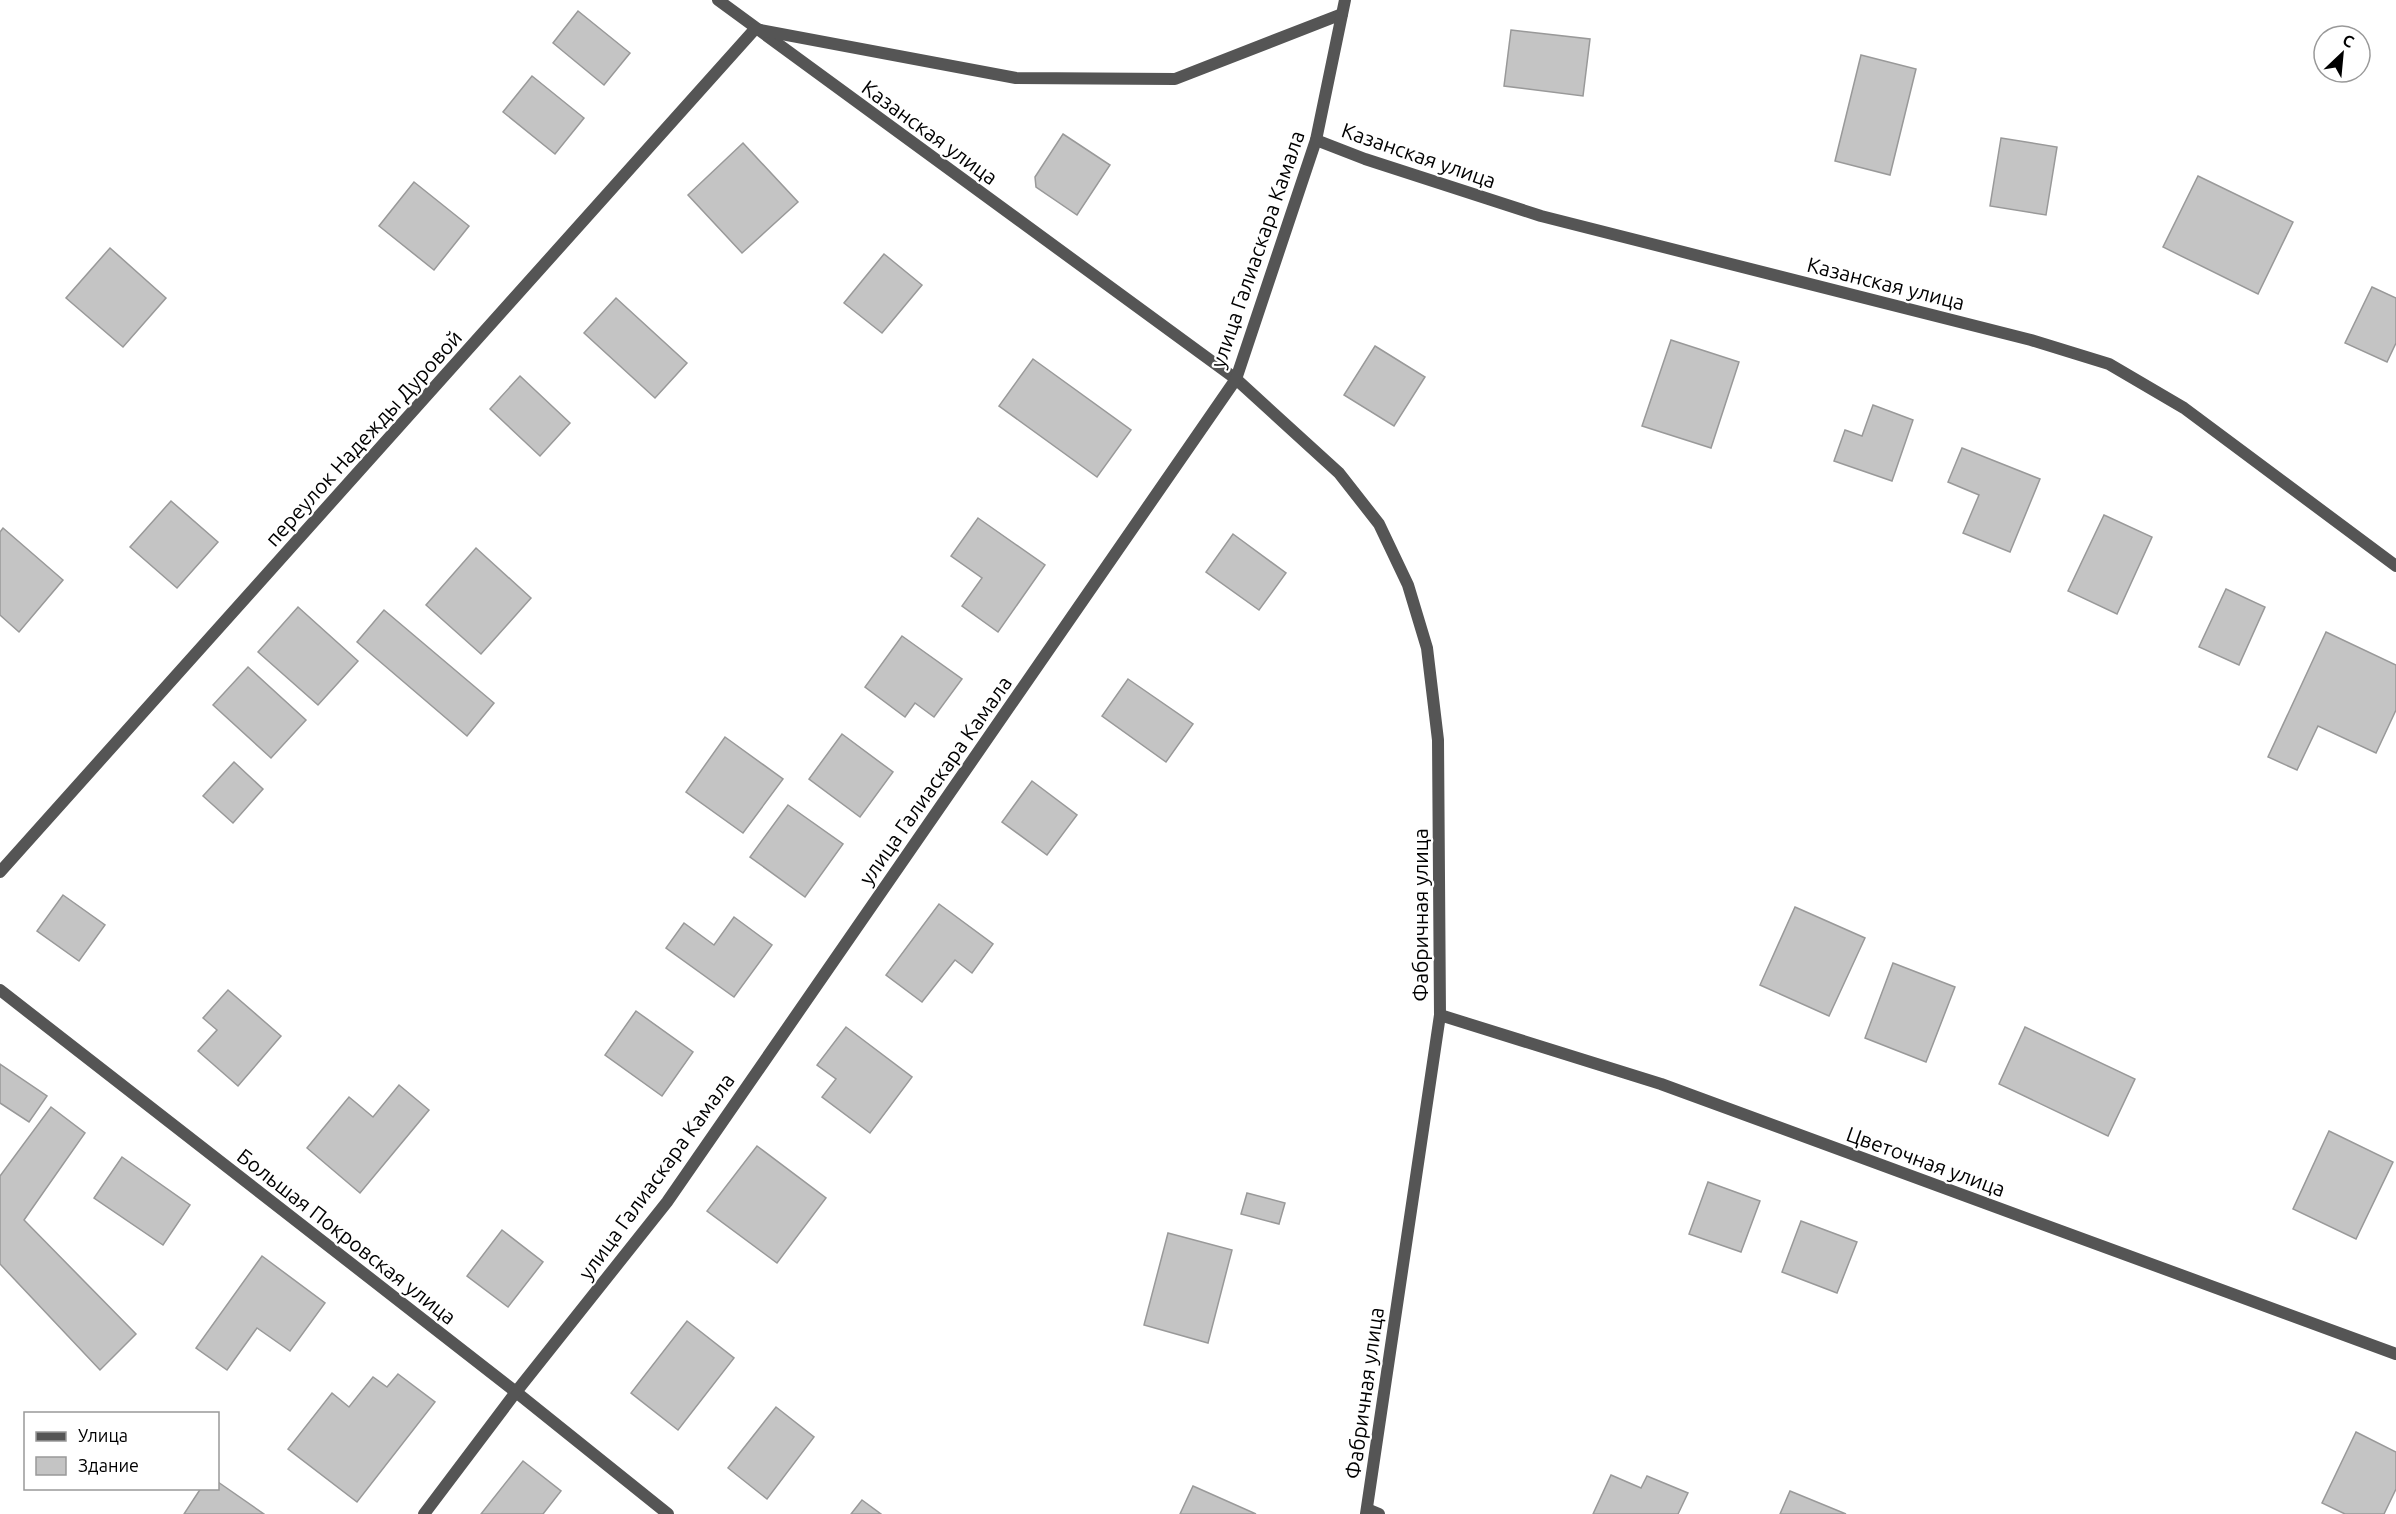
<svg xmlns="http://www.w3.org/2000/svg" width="2396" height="1514" font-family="Ubuntu,sans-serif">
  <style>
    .building { fill: #c4c4c4; stroke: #999; stroke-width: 1.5 }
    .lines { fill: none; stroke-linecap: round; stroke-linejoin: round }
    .street { stroke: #555; stroke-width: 12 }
    .labels { text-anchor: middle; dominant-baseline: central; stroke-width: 4.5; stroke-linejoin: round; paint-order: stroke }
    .street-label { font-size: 21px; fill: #000; stroke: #fff }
  </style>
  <rect width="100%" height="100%" fill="#fff"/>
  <!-- building -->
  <g class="building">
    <path d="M 578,11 L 630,53 L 604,85 L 553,43 Z"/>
    <path d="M 1511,30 L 1590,39 L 1583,96 L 1504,86 Z"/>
    <path d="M 1861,55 L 1916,69 L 1890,175 L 1835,161 Z"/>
    <path d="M 532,76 L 584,118 L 555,154 L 503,112 Z"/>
    <path d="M 1063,134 L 1110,165 L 1077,215 L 1036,187 L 1035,177 Z"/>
    <path d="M 2001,138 L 2057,147 L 2046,215 L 1990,206 Z"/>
    <path d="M 743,143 L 798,202 L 742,253 L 688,195 Z"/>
    <path d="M 2198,176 L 2293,222 L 2258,294 L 2163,247 Z"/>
    <path d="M 414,182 L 469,226 L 434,270 L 379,226 Z"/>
    <path d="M 110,248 L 166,298 L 123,347 L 66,298 Z"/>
    <path d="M 884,254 L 922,285 L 882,333 L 844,303 Z"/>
    <path d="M 2372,287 L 2396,298 L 2396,343 L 2387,362 L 2345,343 Z"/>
    <path d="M 616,298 L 687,363 L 655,398 L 584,333 Z"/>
    <path d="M 1671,340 L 1739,362 L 1711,448 L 1642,426 Z"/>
    <path d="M 1375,346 L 1425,377 L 1394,426 L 1344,395 Z"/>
    <path d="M 1033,359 L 1131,430 L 1097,477 L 999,406 Z"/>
    <path d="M 520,376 L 570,423 L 540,456 L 490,409 Z"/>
    <path d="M 1873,405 L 1913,420 L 1892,481 L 1834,461 L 1845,430 L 1862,436 Z"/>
    <path d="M 1962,448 L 2040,479 L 2010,552 L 1963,533 L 1979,495 L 1948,482 Z"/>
    <path d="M 171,501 L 218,542 L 177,588 L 130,547 Z"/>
    <path d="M 2104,515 L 2152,537 L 2117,614 L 2068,591 Z"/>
    <path d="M 978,518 L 1045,565 L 998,632 L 962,606 L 982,578 L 951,556 Z"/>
    <path d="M 3,528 L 63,580 L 19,632 L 0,615 L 0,532 Z"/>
    <path d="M 1233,534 L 1286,573 L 1259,610 L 1206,572 Z"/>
    <path d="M 476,548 L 531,598 L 481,654 L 426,605 Z"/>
    <path d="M 2226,589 L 2265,607 L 2239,665 L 2199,647 Z"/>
    <path d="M 298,607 L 358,661 L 318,705 L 258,652 Z"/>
    <path d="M 384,610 L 494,703 L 467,736 L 357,642 Z"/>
    <path d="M 2326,632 L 2396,665 L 2396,710 L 2376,753 L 2318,726 L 2297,770 L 2268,757 Z"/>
    <path d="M 902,636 L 962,679 L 934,717 L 915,703 L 905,717 L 865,687 Z"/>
    <path d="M 248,667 L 306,720 L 271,758 L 213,705 Z"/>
    <path d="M 1128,679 L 1193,724 L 1166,762 L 1102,716 Z"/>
    <path d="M 842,734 L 893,772 L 860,817 L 809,779 Z"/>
    <path d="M 725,737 L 783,779 L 743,833 L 686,792 Z"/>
    <path d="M 234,762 L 263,789 L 233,823 L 203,796 Z"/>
    <path d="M 1032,781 L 1077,815 L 1047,855 L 1002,822 Z"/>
    <path d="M 788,805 L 843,844 L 805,897 L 750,857 Z"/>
    <path d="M 63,895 L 105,925 L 79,961 L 37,931 Z"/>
    <path d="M 939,904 L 993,944 L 972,973 L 955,960 L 922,1002 L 886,975 Z"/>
    <path d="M 1795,907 L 1865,938 L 1829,1016 L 1760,985 Z"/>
    <path d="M 734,917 L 772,945 L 734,997 L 666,948 L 684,923 L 714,945 Z"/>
    <path d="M 1893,963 L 1955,987 L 1926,1062 L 1865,1038 Z"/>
    <path d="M 228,990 L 281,1036 L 238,1086 L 198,1051 L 217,1030 L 203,1018 Z"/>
    <path d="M 636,1011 L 693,1052 L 662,1096 L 605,1055 Z"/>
    <path d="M 846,1027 L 912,1077 L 870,1133 L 822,1097 L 836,1079 L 817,1065 Z"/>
    <path d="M 2025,1027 L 2135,1079 L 2108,1136 L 1999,1084 Z"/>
    <path d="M 0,1064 L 47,1096 L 29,1122 L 0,1103 Z"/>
    <path d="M 399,1085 L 429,1110 L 360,1193 L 307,1148 L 349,1097 L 373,1117 Z"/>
    <path d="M 51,1107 L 85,1133 L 24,1220 L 136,1334 L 100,1370 L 0,1264 L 0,1176 Z"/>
    <path d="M 2329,1131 L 2393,1162 L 2356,1239 L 2293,1209 Z"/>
    <path d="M 757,1146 L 826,1198 L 777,1263 L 707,1211 Z"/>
    <path d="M 122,1157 L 190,1205 L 163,1245 L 94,1198 Z"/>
    <path d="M 1708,1182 L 1760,1201 L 1741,1252 L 1689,1234 Z"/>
    <path d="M 1247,1193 L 1285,1203 L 1279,1224 L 1241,1214 Z"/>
    <path d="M 1801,1221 L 1857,1242 L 1837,1293 L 1782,1272 Z"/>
    <path d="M 502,1230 L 543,1262 L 508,1307 L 467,1276 Z"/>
    <path d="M 1168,1233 L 1232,1250 L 1208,1343 L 1144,1325 Z"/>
    <path d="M 262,1256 L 325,1303 L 290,1351 L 257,1328 L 227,1370 L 196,1348 Z"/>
    <path d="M 687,1321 L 734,1358 L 678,1430 L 631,1393 Z"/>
    <path d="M 398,1374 L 435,1402 L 357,1502 L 288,1449 L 332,1393 L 349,1407 L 373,1377 L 387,1387 Z"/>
    <path d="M 776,1407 L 814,1437 L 767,1499 L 728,1468 Z"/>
    <path d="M 2356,1432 L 2396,1452 L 2396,1489 L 2384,1514 L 2345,1514 L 2322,1503 Z"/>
    <path d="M 523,1461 L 561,1491 L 543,1514 L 481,1514 Z"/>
    <path d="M 1611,1475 L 1641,1488 L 1647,1476 L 1688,1493 L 1678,1514 L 1593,1514 Z"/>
    <path d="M 218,1482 L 264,1514 L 184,1514 L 201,1488 L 218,1488 Z"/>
    <path d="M 1193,1486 L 1256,1514 L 1180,1514 Z"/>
    <path d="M 1790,1491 L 1846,1514 L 1780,1514 Z"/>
    <path d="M 862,1500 L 881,1514 L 851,1514 Z"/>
  </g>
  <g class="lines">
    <!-- street -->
    <g class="street">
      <path d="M 718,0 L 1236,379 L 1339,473 L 1379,524 L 1408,585 L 1427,648 L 1438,740 L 1440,1015 L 1366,1514"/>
      <path d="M 1316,140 L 1365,159 L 1541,216 L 2031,340 L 2109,364 L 2184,408 L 2396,566"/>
      <path d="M 0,872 L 755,29 L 1016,78 L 1175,79 L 1342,14"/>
      <path d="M 0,990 L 516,1392 L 668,1514"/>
      <path d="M 1440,1015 L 1661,1084 L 2396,1354"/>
      <path d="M 1367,1509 L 1379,1514"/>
      <path d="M 424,1514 L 516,1392 L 667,1202 L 1236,379 L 1316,140 L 1345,0"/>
    </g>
  </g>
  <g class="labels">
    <!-- street labels -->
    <g class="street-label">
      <text transform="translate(930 132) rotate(36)">Казанская улица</text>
      <text transform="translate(1419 155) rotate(19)">Казанская улица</text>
      <text transform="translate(1257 249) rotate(-71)">улица Галиаскара Камала</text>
      <text transform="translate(1886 283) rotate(14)">Казанская улица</text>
      <text transform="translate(363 438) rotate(-48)">переулок Надежды Дуровой</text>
      <text transform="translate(935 780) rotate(-55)">улица Галиаскара Камала</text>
      <text transform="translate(1420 915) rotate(-90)">Фабричная улица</text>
      <text transform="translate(1926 1161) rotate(20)">Цветочная улица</text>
      <text transform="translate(656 1176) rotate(-54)">улица Галиаскара Камала</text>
      <text transform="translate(347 1236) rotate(38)">Большая Покровская улица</text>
      <text transform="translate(1364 1393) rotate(-82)">Фабричная улица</text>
    </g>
  </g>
  <!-- legend -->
  <rect x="24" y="1412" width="195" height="78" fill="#ffffff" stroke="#999999" stroke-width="1.5"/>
  <rect x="36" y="1432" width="30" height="9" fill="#555555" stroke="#999999" stroke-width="1.5"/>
  <text x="78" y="1442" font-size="18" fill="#000000">Улица</text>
  <rect x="36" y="1457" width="30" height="18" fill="#c4c4c4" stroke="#999999" stroke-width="1.5"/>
  <text x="78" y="1472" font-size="18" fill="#000000">Здание</text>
  <!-- north arrow -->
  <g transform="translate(2342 54) rotate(26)"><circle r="28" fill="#ffffff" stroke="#999999" stroke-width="1.5"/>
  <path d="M0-4.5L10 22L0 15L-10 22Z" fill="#000000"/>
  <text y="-9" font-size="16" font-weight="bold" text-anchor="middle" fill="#000000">С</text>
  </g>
</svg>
